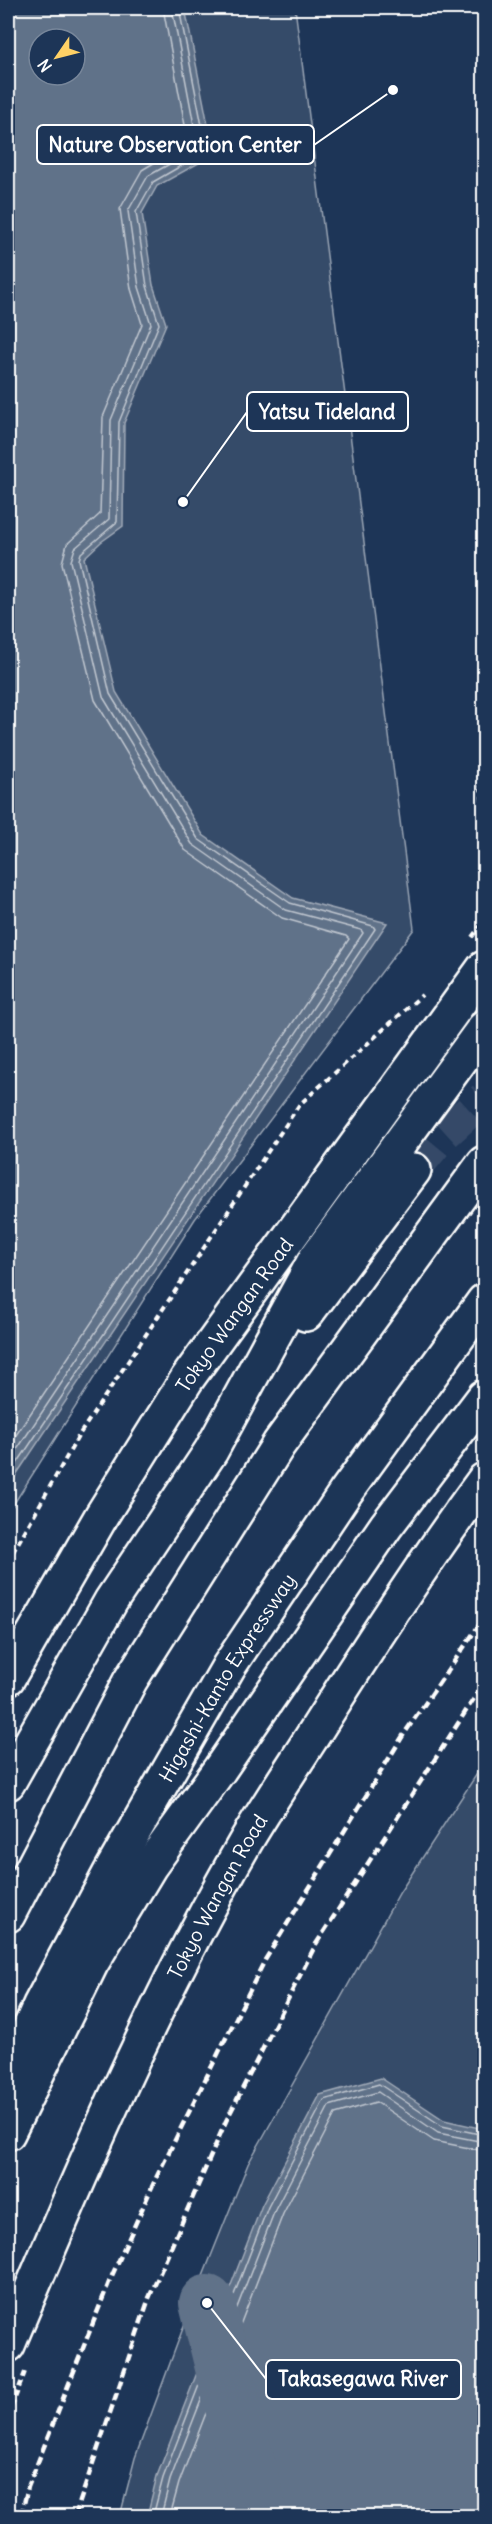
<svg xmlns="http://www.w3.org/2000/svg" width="492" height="2524" font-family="Delius,sans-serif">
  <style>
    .green { fill: #364b69; stroke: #9aa5b4; stroke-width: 1.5; fill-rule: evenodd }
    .water { fill: #617289; stroke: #a0aab8; stroke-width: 1.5; fill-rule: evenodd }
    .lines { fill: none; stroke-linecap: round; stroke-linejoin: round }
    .shore { stroke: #c0c7d0; stroke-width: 1.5 }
    .river { stroke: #617289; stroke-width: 56 }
    .motorway-tunnel { stroke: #344968; stroke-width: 33; stroke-dasharray: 33 16; stroke-linecap: butt }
    .trunk-casing { stroke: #fff; stroke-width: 38 }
    .motorway-casing { stroke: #fff; stroke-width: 38 }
    .path { stroke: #fff; stroke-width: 4; stroke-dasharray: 6 4.5; stroke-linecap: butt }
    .trunk { stroke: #1d3557; stroke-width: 33 }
    .motorway { stroke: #1d3557; stroke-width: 33 }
    .rail { stroke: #fff; stroke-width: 4.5; stroke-dasharray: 9 4.5; stroke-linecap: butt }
    .labels { text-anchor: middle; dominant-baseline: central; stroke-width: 6; stroke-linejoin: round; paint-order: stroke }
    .street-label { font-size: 20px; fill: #fff; stroke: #1d3557 }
    .leader { fill: none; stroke: #fff; stroke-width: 2 }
    .callout-dot { fill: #fff; stroke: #1d3557; stroke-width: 2 }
    .callout { fill: #1d3557; stroke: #fff; stroke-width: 2 }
    .callout-label { font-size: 21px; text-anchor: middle; font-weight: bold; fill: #fff }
  </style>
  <rect width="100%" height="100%" fill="#1d3557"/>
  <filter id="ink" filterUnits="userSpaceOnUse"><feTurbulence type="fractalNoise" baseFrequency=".0167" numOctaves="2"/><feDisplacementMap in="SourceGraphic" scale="12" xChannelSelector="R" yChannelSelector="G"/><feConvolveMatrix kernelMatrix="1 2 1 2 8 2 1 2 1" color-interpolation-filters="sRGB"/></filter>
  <g filter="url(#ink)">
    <!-- green -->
    <g class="green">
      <path d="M 8,8 L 295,8 L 414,929 L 195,1219 L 8,1513 ZM 39,39 L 75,39 L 75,75 L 39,75 Z"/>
      <path d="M 484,1763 L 484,2516 L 120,2516 L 135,2458 L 193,2301 L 248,2164 L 400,1892 Z"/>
    </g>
    <!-- water -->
    <g class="water">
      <path d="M 8,8 L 185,8 L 210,135 L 206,159 L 157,186 L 142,213 L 153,285 L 166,324 L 124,423 L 123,526 L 101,542 L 84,558 L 116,692 L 203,835 L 293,898 L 387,923 L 8,1487 ZM 39,39 L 75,39 L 75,75 L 39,75 Z"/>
      <path d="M 381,2078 L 444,2120 L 484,2129 L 484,2516 L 147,2516 L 157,2476 L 262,2205 L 320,2095 Z"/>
    </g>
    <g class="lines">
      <!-- shore -->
      <g class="shore">
        <path d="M 8,1447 L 349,939 L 346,936 L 282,918 L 185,850 L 95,700 L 62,563 L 67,544 L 100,514 L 103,417 L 142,324 L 131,289 L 120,209 L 142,170 L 184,145 L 187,136 L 163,8"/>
        <path d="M 8,1463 L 363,933 L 361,930 L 286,910 L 192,844 L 103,697 L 71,561 L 75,548 L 109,519 L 111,420 L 151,324 L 139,287 L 128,211 L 148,176 L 193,151 L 196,136 L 172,8"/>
        <path d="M 8,1477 L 375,929 L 373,926 L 290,903 L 198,839 L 110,694 L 79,560 L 81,553 L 117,522 L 119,422 L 159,324 L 147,286 L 136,212 L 153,182 L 200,155 L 204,136 L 179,8"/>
        <path d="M 153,2516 L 163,2478 L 268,2207 L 324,2100 L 379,2084 L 442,2126 L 484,2135"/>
        <path d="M 161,2516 L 170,2480 L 275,2210 L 329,2106 L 378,2092 L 438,2133 L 484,2142"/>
        <path d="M 170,2516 L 179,2483 L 283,2214 L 335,2114 L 376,2102 L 434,2141 L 484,2151"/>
      </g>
      <!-- river -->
      <path class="river" d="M 207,2303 L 260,2516"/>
      <!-- motorway-tunnel -->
      <path class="motorway-tunnel" d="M 414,1170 L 442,1136 L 484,1098"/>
      <defs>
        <g id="trunk">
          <path id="s1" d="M 8,1678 L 102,1515 L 187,1379 L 484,968"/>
          <path id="s2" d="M 8,2345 C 80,2174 153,2002 246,1841 C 268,1804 292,1768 315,1732 C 369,1646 424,1561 484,1480"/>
        </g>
        <g id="motorway">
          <path d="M 306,1314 L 414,1170"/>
          <path d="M 8,1783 L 111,1601 L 211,1451 L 316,1258 L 484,1028"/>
          <path d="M 8,1915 L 130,1681 L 279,1444 L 484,1163"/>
          <path id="s3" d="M 8,2077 L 40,2005 L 110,1873 L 229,1666 L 345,1493 L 484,1301"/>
          <path d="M 8,2133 L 91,1964 L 150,1866 L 220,1769 L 386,1526 L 484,1397"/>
        </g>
      </defs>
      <!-- trunk casing -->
      <use href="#trunk" class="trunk-casing"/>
      <!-- motorway casing -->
      <use href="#motorway" class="motorway-casing"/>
      <!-- path -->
      <g class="path">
        <path d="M 484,691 L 479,772 L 484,811"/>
        <path d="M 472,937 L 484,921"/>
        <path d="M 8,1561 L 79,1435 L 299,1105 L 422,995"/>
        <path d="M 8,2417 L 25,2372"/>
      </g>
      <!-- trunk -->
      <use href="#trunk" class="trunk"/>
      <!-- motorway -->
      <use href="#motorway" class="motorway"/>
      <!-- rail -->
      <g class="rail">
        <path d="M 21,2516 L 28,2487 L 110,2280 L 156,2178 L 265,1960 L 404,1734 L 484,1618"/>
        <path d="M 75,2516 L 149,2298 L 226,2121 L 316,1944 L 484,1683"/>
      </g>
    </g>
  </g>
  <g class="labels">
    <!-- street labels -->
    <g class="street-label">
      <text stroke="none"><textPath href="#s1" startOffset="428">Tokyo Wangan Road</textPath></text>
      <text stroke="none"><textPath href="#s3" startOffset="456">Higashi-Kanto Expressway</textPath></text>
      <text stroke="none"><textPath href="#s2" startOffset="495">Tokyo Wangan Road</textPath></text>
    </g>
  </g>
  <!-- callouts -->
  <path class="leader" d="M393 90L314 145M183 502L247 412M207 2303L266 2379"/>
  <g class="callout-dot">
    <circle cx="393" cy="90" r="6"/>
    <circle cx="183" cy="502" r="6"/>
    <circle cx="207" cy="2303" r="6"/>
  </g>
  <g class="callout">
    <rect x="37" y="125" width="277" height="39" rx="6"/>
    <rect x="247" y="392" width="161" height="39" rx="6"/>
    <rect x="266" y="2360" width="195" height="39" rx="6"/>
  </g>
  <g class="callout-label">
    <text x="175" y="152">Nature Observation Center</text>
    <text x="327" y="419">Yatsu Tideland</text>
    <text x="363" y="2386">Takasegawa River</text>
  </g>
  <!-- margin -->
  <rect width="492" height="2524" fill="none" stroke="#1d3557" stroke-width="30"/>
  <rect x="15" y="15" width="462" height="2494" fill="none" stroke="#fff" stroke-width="2" filter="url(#ink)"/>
  <!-- north arrow -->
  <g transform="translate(57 57) rotate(235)"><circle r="28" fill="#1d3557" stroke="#77869a" stroke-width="1.5"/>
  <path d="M0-4.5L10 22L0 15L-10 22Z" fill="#ffd166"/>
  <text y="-9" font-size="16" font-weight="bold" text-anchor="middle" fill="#ffffff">N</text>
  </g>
</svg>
